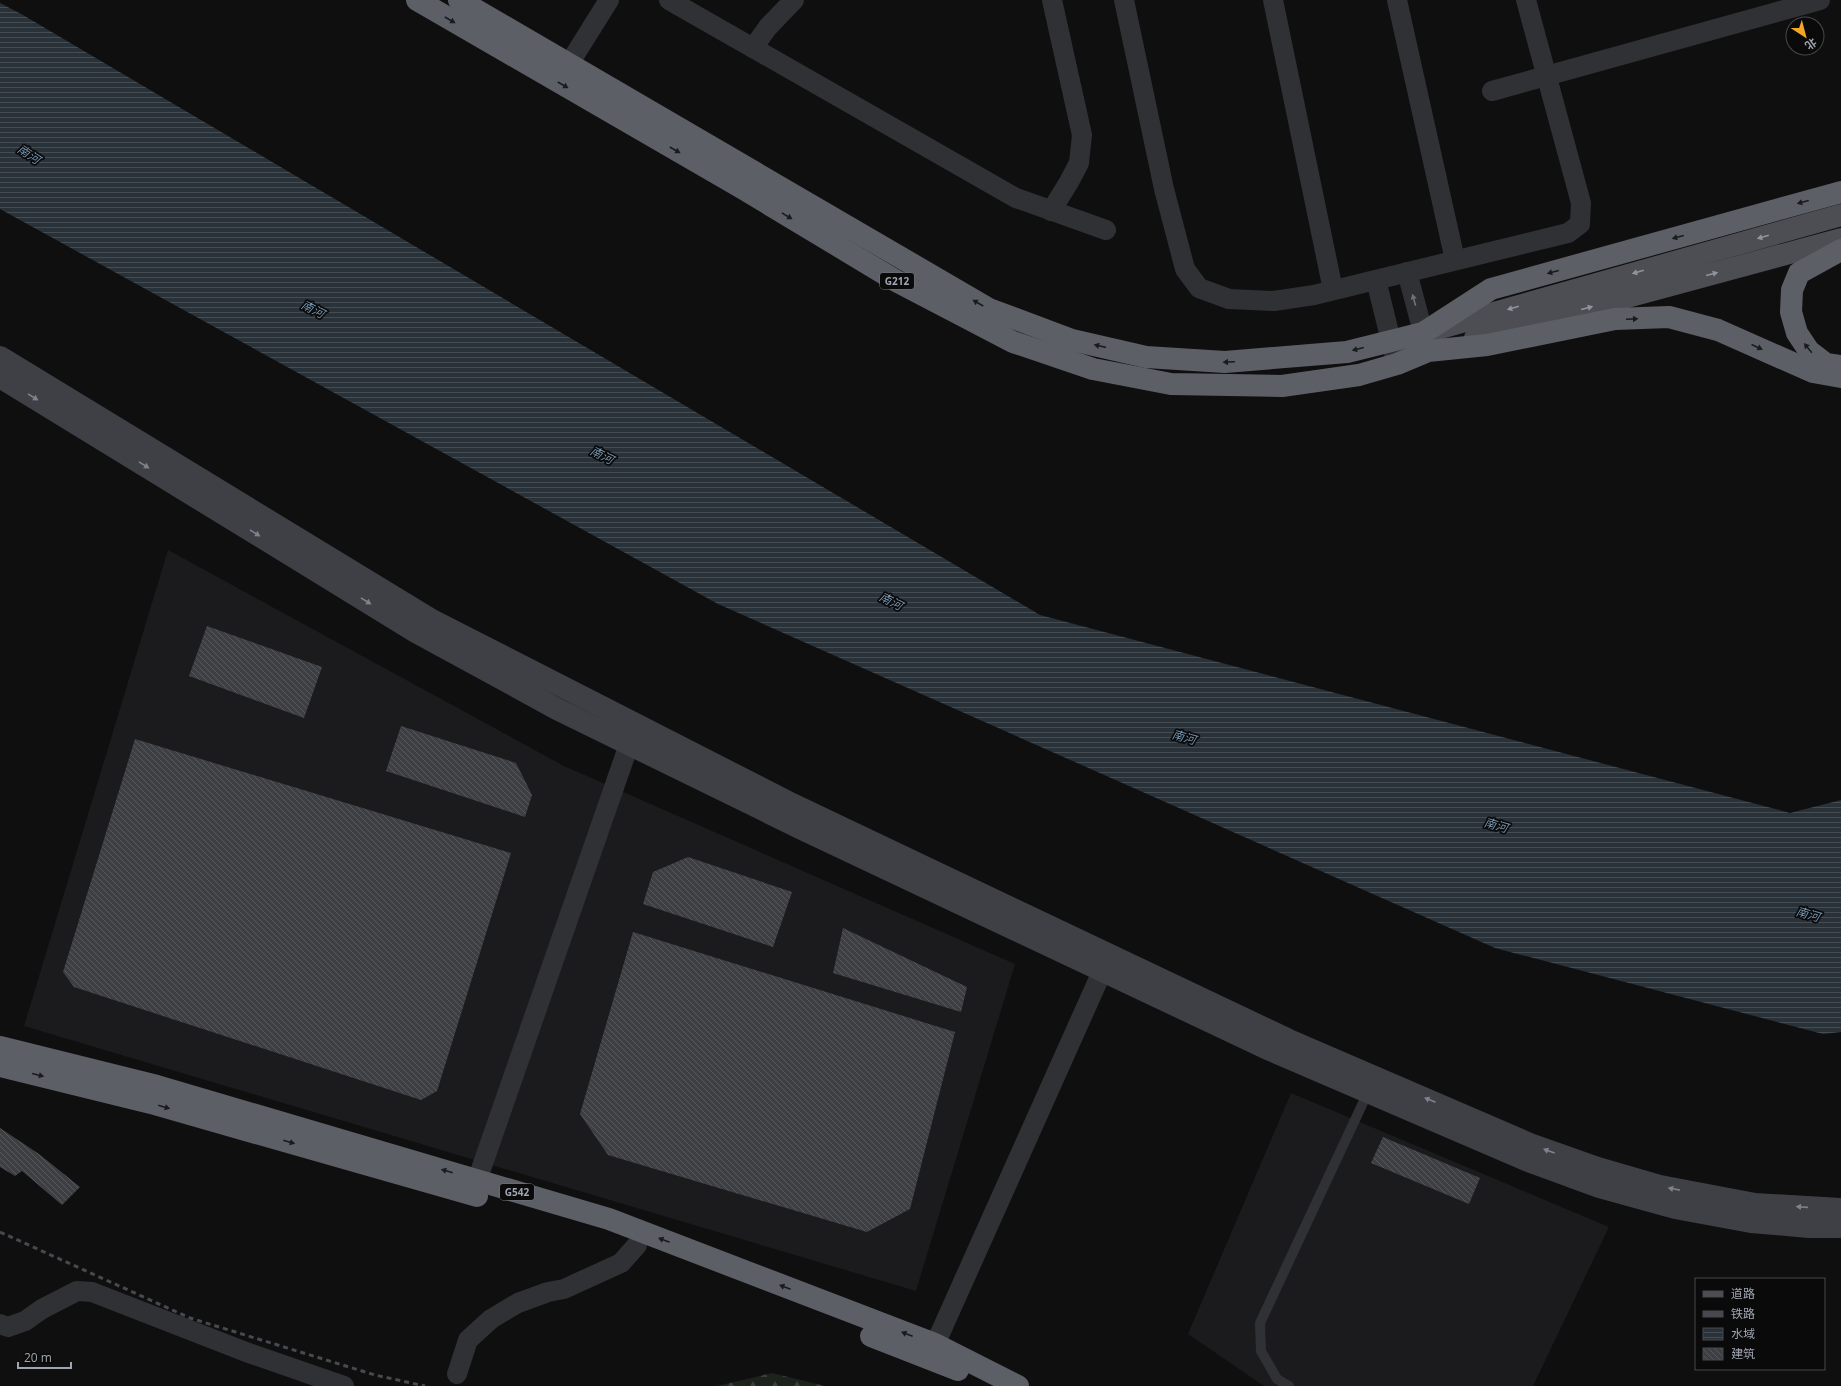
<svg xmlns="http://www.w3.org/2000/svg" width="1841" height="1386" font-family="'Open Sans','Noto Sans SC',sans-serif">
  <style>
    .built { fill: #1b1b1d }
    .forest { fill: url(#forest-firs) }
    .water { fill: url(#water-rules) }
    .building { fill: url(#building-back-hatch) }
    .lines { fill: none; stroke-linecap: round; stroke-linejoin: round }
    .lane { stroke: #303135; stroke-width: 10 }
    .street { stroke: #303135; stroke-width: 20 }
    .secondary { stroke: #3e4045; stroke-width: 22 }
    .primary { stroke: #4c4e54; stroke-width: 22 }
    .highway { stroke: #5c5f66; stroke-width: 22 }
    .rail { stroke: #47494e; stroke-width: 3; stroke-dasharray: 5 4; stroke-linecap: butt }
    .oneway { fill: #1a1b1d }
    .oneway2 { fill: #8f949e }
    .oneway3 { fill: #6e7179 }
    .oneway4 { fill: #7e828b }
    .labels { text-anchor: middle; dominant-baseline: central; stroke-width: 3.5; stroke-linejoin: round; paint-order: stroke }
    .shield { fill: #0a0a0b; stroke: #73777f; stroke-width: 1 }
    .shield-label { font-size: 10px; font-weight: bold; fill: #a0a6b1 }
    .water-label { font-size: 12px; font-style: italic; fill: #7695ad; stroke: #0a0a0b }
  </style>
  <defs>
    <pattern id="forest-firs" width="22" height="20" patternUnits="userSpaceOnUse"><rect width="22" height="20" fill="#1b231c"/><path d="M5 1l3.5 6h-7zM16 11l3.5 6h-7z" fill="#39403b"/></pattern>
    <pattern id="water-rules" width="6" height="5" patternUnits="userSpaceOnUse"><rect width="6" height="5" fill="#293238"/><path d="M0 2.5h6" fill="none" stroke="#454d52"/></pattern>
    <pattern id="building-back-hatch" width="6" height="6" patternUnits="userSpaceOnUse"><rect width="6" height="6" fill="#3e3f43"/><path d="M-1 5l2 2M0 0l6 6M5-1l2 2" fill="none" stroke="#57585c"/></pattern>
  </defs>
  <rect width="100%" height="100%" fill="#0f0f10"/>
  <!-- built -->
  <g class="built">
    <path d="M 168,550 L 564,766 L 1015,964 L 916,1291 L 24,1026 Z"/>
    <path d="M 1291,1093 L 1609,1227 L 1533,1386 L 1264,1386 L 1188,1334 Z"/>
  </g>
  <!-- forest -->
  <path class="forest" d="M 772,1373 L 825,1386 L 717,1386 Z"/>
  <!-- water -->
  <path class="water" d="M 0,3 L 23,15 L 1040,615 L 1790,813 L 1841,800 L 1841,1032 L 1823,1034 L 1495,948 L 718,604 L 0,209 Z"/>
  <!-- building -->
  <g class="building">
    <path d="M 207,626 L 322,667 L 304,718 L 189,676 Z"/>
    <path d="M 401,726 L 516,763 L 532,795 L 525,817 L 386,771 Z"/>
    <path d="M 135,739 L 511,853 L 437,1091 L 421,1100 L 74,987 L 63,972 Z"/>
    <path d="M 688,857 L 792,892 L 773,947 L 643,904 L 653,872 Z"/>
    <path d="M 843,928 L 967,987 L 961,1012 L 833,973 Z"/>
    <path d="M 633,932 L 955,1032 L 910,1209 L 867,1232 L 608,1155 L 580,1114 Z"/>
    <path d="M 0,1128 L 39,1154 L 80,1187 L 62,1205 L 22,1171 L 15,1176 L 0,1167 Z"/>
    <path d="M 1383,1137 L 1480,1178 L 1469,1204 L 1371,1163 Z"/>
  </g>
  <g class="lines">
    <!-- lane -->
    <path class="lane" d="M 1289,1386 L 1277,1379 L 1261,1351 L 1260,1323 L 1369,1090"/>
    <!-- street -->
    <g class="street">
      <path d="M 669,0 L 1016,198 L 1106,230"/>
      <path d="M 1124,0 L 1164,189 L 1185,269 L 1199,288 L 1229,299 L 1274,301 L 1314,295 L 1568,233 L 1580,224 L 1581,203 L 1526,0"/>
      <path d="M 1273,0 L 1333,290"/>
      <path d="M 1397,0 L 1455,260"/>
      <path d="M 753,48 L 768,27 L 794,0"/>
      <path d="M 569,64 L 609,0"/>
      <path d="M 1492,91 L 1820,0"/>
      <path d="M 1051,211 L 1069,182 L 1079,163 L 1082,135 L 1052,0"/>
      <path d="M 1407,272 L 1427,347"/>
      <path d="M 1376,280 L 1395,357"/>
      <path d="M 472,1195 L 634,730"/>
      <path d="M 0,1324 L 8,1327 L 25,1321 L 42,1309 L 77,1291 L 92,1292 L 246,1352 L 344,1386"/>
      <path d="M 929,1358 L 1109,956"/>
      <path d="M 457,1374 L 468,1340 L 491,1319 L 518,1303 L 548,1292 L 564,1289 L 621,1263 L 637,1245"/>
    </g>
    <!-- secondary -->
    <g class="secondary">
      <path d="M 0,357 L 430,619 L 792,804 L 1289,1040 L 1530,1144 L 1598,1168 L 1660,1186 L 1755,1204 L 1841,1209"/>
      <path d="M 0,377 L 416,632 L 557,709 L 800,828 L 1270,1050 L 1528,1161 L 1599,1187 L 1675,1208 L 1751,1222 L 1809,1227 L 1841,1227"/>
    </g>
    <!-- primary -->
    <g class="primary">
      <path d="M 1430,331 L 1841,215"/>
      <path d="M 1475,338 L 1841,239"/>
    </g>
    <!-- highway -->
    <g class="highway">
      <path d="M 417,0 L 742,188 L 898,282 L 1013,342 L 1093,369 L 1171,384 L 1282,386 L 1359,375 L 1397,364 L 1428,351 L 1487,345 L 1615,319 L 1669,317 L 1718,330 L 1813,372 L 1841,377"/>
      <path d="M 459,0 L 989,309 L 1072,340 L 1146,357 L 1225,362 L 1347,352 L 1423,333 L 1491,289 L 1841,192"/>
      <path d="M 1841,250 L 1799,273 L 1792,290 L 1791,312 L 1797,333 L 1809,351 L 1826,364 L 1841,366"/>
      <path d="M 0,1047 L 157,1086 L 609,1219 L 935,1344 L 1018,1386"/>
      <path d="M 0,1066 L 151,1103 L 477,1196"/>
      <path d="M 871,1336 L 958,1370"/>
    </g>
    <!-- rail -->
    <path class="rail" d="M 0,1232 L 190,1318 L 375,1375 L 425,1386"/>
  </g>
  <!-- one-way arrows -->
  <defs><path id="oneway-solid" d="M-6-.8H1V-3.2L6.5 0L1 3.2V.8H-6Z"/></defs>
  <g class="oneway">
    <use href="#oneway-solid" transform="translate(450 20) rotate(30)"/>
    <use href="#oneway-solid" transform="translate(563 85) rotate(30)"/>
    <use href="#oneway-solid" transform="translate(675 150) rotate(30)"/>
    <use href="#oneway-solid" transform="translate(1803 202) rotate(165)"/>
    <use href="#oneway-solid" transform="translate(787 216) rotate(31)"/>
    <use href="#oneway-solid" transform="translate(1678 237) rotate(165)"/>
    <use href="#oneway-solid" transform="translate(1553 272) rotate(165)"/>
    <use href="#oneway-solid" transform="translate(978 303) rotate(-150)"/>
    <use href="#oneway-solid" transform="translate(1632 319) rotate(-2)"/>
    <use href="#oneway-solid" transform="translate(1100 346) rotate(-167)"/>
    <use href="#oneway-solid" transform="translate(1757 347) rotate(24)"/>
    <use href="#oneway-solid" transform="translate(1808 348) rotate(-129)"/>
    <use href="#oneway-solid" transform="translate(1358 349) rotate(166)"/>
    <use href="#oneway-solid" transform="translate(1229 362) rotate(178)"/>
    <use href="#oneway-solid" transform="translate(38 1075) rotate(14)"/>
    <use href="#oneway-solid" transform="translate(164 1107) rotate(16)"/>
    <use href="#oneway-solid" transform="translate(289 1142) rotate(16)"/>
    <use href="#oneway-solid" transform="translate(447 1171) rotate(-164)"/>
    <use href="#oneway-solid" transform="translate(664 1240) rotate(-159)"/>
    <use href="#oneway-solid" transform="translate(785 1287) rotate(-159)"/>
    <use href="#oneway-solid" transform="translate(907 1334) rotate(-159)"/>
  </g>
  <g class="oneway2">
    <use href="#oneway-solid" transform="translate(1763 237) rotate(164)"/>
    <use href="#oneway-solid" transform="translate(1638 272) rotate(164)"/>
    <use href="#oneway-solid" transform="translate(1712 274) rotate(-15)"/>
    <use href="#oneway-solid" transform="translate(1513 308) rotate(164)"/>
    <use href="#oneway-solid" transform="translate(1587 308) rotate(-15)"/>
  </g>
  <use class="oneway3" href="#oneway-solid" transform="translate(1414 300) rotate(-105)"/>
  <g class="oneway4">
    <use href="#oneway-solid" transform="translate(33 397) rotate(32)"/>
    <use href="#oneway-solid" transform="translate(144 465) rotate(32)"/>
    <use href="#oneway-solid" transform="translate(255 533) rotate(32)"/>
    <use href="#oneway-solid" transform="translate(366 601) rotate(32)"/>
    <use href="#oneway-solid" transform="translate(1430 1100) rotate(-157)"/>
    <use href="#oneway-solid" transform="translate(1549 1151) rotate(-160)"/>
    <use href="#oneway-solid" transform="translate(1674 1189) rotate(-169)"/>
    <use href="#oneway-solid" transform="translate(1802 1207) rotate(-176)"/>
  </g>
  <g class="labels">
    <!-- shield labels -->
    <g class="shield">
      <rect x="880" y="273" width="34" height="16" rx="3"/>
      <rect x="500" y="1184" width="34" height="16" rx="3"/>
    </g>
    <g class="shield-label">
      <text x="897" y="281">G212</text>
      <text x="517" y="1192">G542</text>
    </g>
    <!-- water labels -->
    <g class="water-label">
      <text transform="translate(29 154) rotate(34)">南河</text>
      <text transform="translate(313 309) rotate(27)">南河</text>
      <text transform="translate(602 455) rotate(27)">南河</text>
      <text transform="translate(891 601) rotate(27)">南河</text>
      <text transform="translate(1184 737) rotate(16)">南河</text>
      <text transform="translate(1496 825) rotate(16)">南河</text>
      <text transform="translate(1808 914) rotate(16)">南河</text>
    </g>
  </g>
  <!-- legend -->
  <rect x="1695" y="1278" width="130" height="92" fill="#0a0a0b" stroke="#46484d"/>
  <rect x="1703" y="1291" width="20" height="6" fill="#4c4e54" stroke="#46484d"/>
  <text x="1731" y="1298" font-size="12" fill="#a0a6b1">道路</text>
  <rect x="1703" y="1311" width="20" height="6" fill="#47494e" stroke="#46484d"/>
  <text x="1731" y="1318" font-size="12" fill="#a0a6b1">铁路</text>
  <rect x="1703" y="1328" width="20" height="12" fill="url(#water-rules)" stroke="#46484d"/>
  <text x="1731" y="1338" font-size="12" fill="#a0a6b1">水域</text>
  <rect x="1703" y="1348" width="20" height="12" fill="url(#building-back-hatch)" stroke="#46484d"/>
  <text x="1731" y="1358" font-size="12" fill="#a0a6b1">建筑</text>
  <!-- north arrow -->
  <g transform="translate(1805 36) rotate(144)"><circle r="19" fill="#0a0a0b" stroke="#46484d"/>
  <path d="M0-3L7 15L0 10L-7 15Z" fill="#f1a626"/>
  <text y="-6" font-size="11" font-weight="bold" text-anchor="middle" fill="#a0a6b1">北</text>
  </g>
  <!-- scale -->
  <path d="M18 1362v6h53v-6" fill="none" stroke="#a0a6b1" stroke-width="2"/>
  <text x="24" y="1362" font-size="12" fill="#a0a6b1" stroke="#0a0a0b" stroke-width="3" paint-order="stroke">20 m</text>
</svg>
